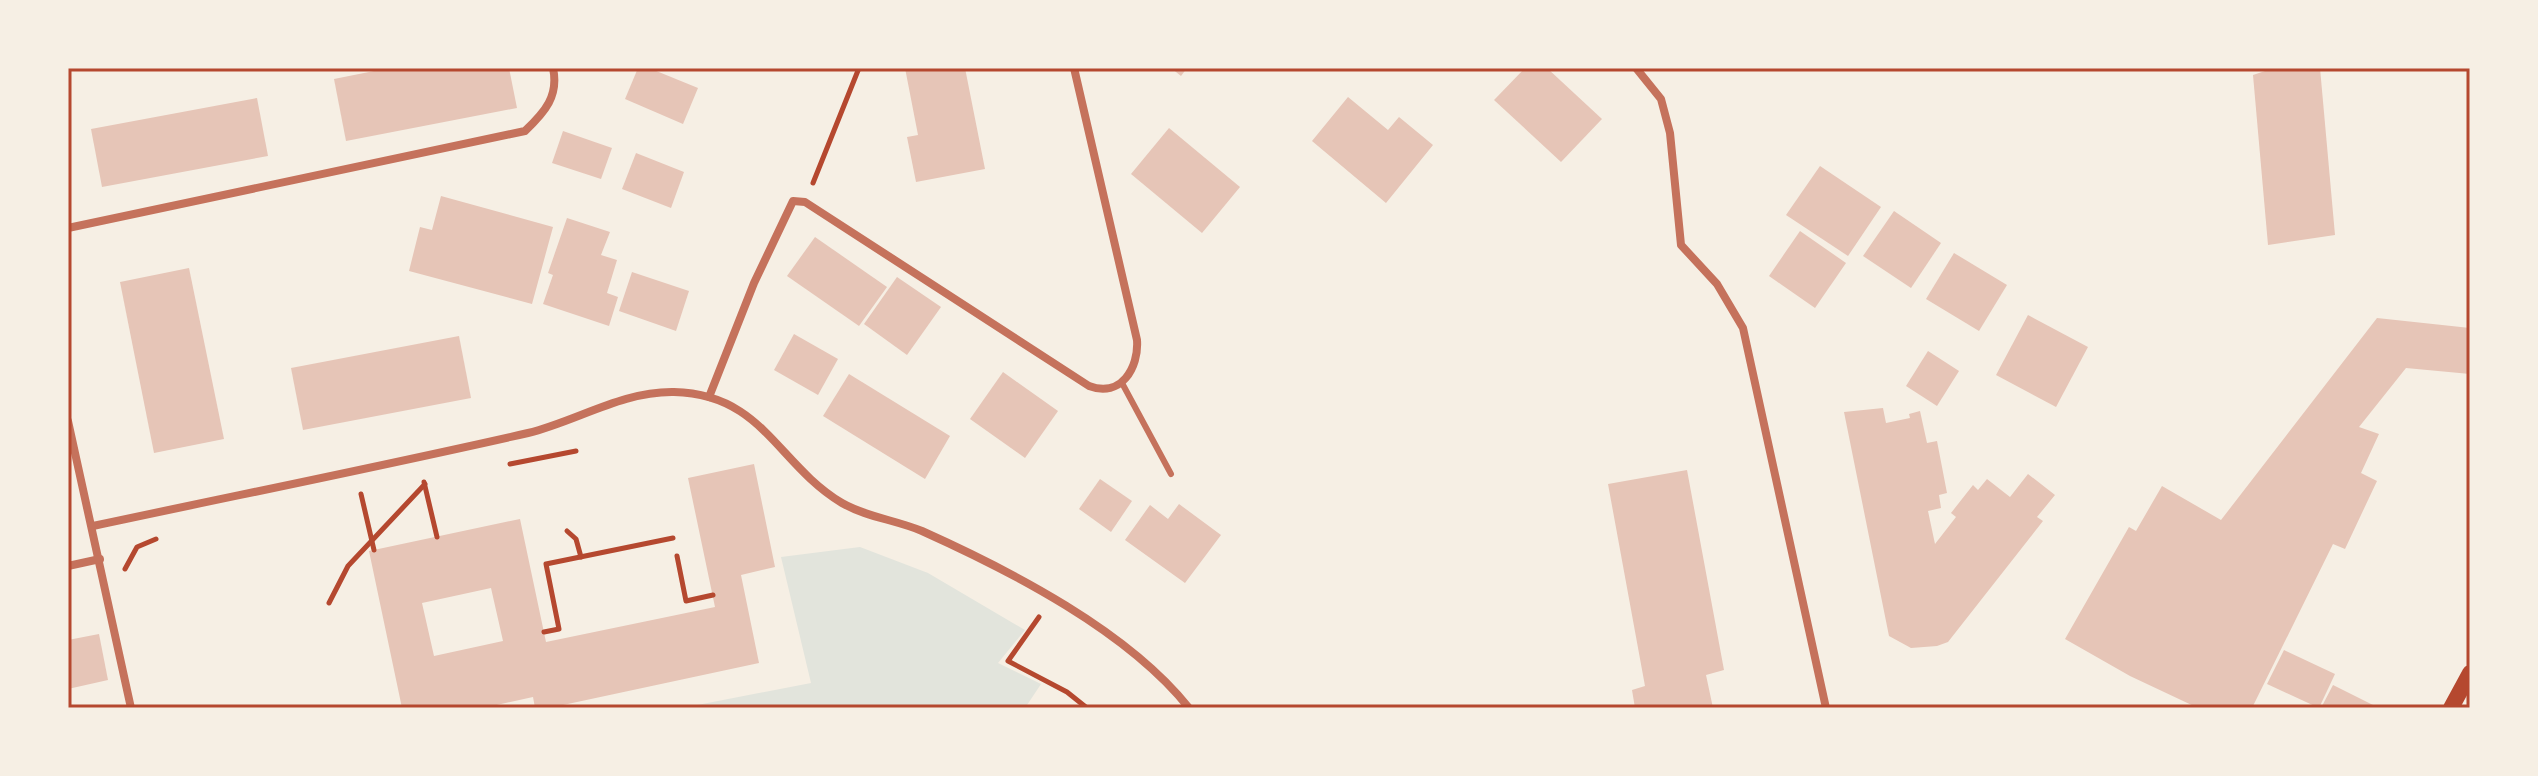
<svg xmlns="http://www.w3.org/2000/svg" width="2538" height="776" font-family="Roboto,sans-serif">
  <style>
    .green { fill: #e2e4dc }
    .building { fill: #e6c5b7; fill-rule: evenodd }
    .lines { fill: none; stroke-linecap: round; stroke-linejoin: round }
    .path { stroke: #b5482f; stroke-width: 5 }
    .service { stroke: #c5725c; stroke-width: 6 }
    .minor { stroke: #c5725c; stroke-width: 8 }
    .secondary { stroke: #b5482f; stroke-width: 16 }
    .neatline { fill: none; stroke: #b5482f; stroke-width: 3 }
  </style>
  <rect width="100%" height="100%" fill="#f6efe4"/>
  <!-- green -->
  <path class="green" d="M 860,547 L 928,573 L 1025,630 L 998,663 L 1041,684 L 1025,708 L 682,708 L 811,683 L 781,557 Z"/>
  <!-- building -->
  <g class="building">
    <path d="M 389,68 L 509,68 L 517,108 L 346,141 L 334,79 Z"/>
    <path d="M 638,68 L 649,68 L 698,88 L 683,124 L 625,99 Z"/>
    <path d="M 905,68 L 965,68 L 985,169 L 916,182 L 907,137 L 918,135 Z"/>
    <path d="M 1171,68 L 1187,68 L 1181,76 Z"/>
    <path d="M 1525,68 L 1547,68 L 1602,119 L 1561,162 L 1494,100 Z"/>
    <path d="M 2274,68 L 2320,68 L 2335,235 L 2268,245 L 2253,75 Z"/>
    <path d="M 1348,97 L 1388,130 L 1399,117 L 1433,145 L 1386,203 L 1312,141 Z"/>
    <path d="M 257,98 L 268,156 L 102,187 L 91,129 Z"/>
    <path d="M 1169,128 L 1240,187 L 1202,233 L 1131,174 Z"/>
    <path d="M 563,131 L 612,148 L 601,179 L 552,163 Z"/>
    <path d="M 636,153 L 684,172 L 671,208 L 622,189 Z"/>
    <path d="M 1820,166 L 1881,207 L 1848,256 L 1786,215 Z"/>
    <path d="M 441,196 L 553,227 L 532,304 L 409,271 L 420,227 L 432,230 Z"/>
    <path d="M 1894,211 L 1941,243 L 1911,288 L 1863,256 Z"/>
    <path d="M 567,218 L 610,232 L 601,255 L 617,260 L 607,293 L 618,297 L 609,326 L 543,304 L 553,275 L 548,273 Z"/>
    <path d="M 1800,231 L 1846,263 L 1815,308 L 1769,276 Z"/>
    <path d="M 815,237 L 887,287 L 859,326 L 787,276 Z"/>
    <path d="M 1954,253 L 2007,285 L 1979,331 L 1926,299 Z"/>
    <path d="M 189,268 L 224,439 L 154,453 L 120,282 Z"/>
    <path d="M 632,272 L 689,291 L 676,331 L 619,311 Z"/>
    <path d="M 897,277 L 941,307 L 907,355 L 864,324 Z"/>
    <path d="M 2028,315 L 2088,347 L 2056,407 L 1996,375 Z"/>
    <path d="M 2377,318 L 2470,328 L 2470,374 L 2406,368 L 2359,427 L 2379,434 L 2361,473 L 2377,481 L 2345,549 L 2333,544 L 2252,708 L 2198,708 L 2130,676 L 2065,639 L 2129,527 L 2136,531 L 2162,486 L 2221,520 Z"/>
    <path d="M 794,334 L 838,359 L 818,395 L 774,370 Z"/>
    <path d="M 459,336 L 471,398 L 303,430 L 291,368 Z"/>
    <path d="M 1928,351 L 1959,371 L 1937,406 L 1906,386 Z"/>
    <path d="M 1003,372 L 1058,411 L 1025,458 L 970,419 Z"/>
    <path d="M 849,374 L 950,436 L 925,479 L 823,416 Z"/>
    <path d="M 1883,408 L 1886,423 L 1910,418 L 1909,414 L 1920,411 L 1927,443 L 1937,441 L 1947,493 L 1939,495 L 1941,508 L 1928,511 L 1935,544 L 1956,517 L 1951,513 L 1973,485 L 1978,490 L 1987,479 L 2010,497 L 2028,474 L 2055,495 L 2037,517 L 2043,521 L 1948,642 L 1937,646 L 1911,648 L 1889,636 L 1844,412 Z"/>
    <path d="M 754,464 L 775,567 L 741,575 L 759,663 L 549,708 L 535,708 L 533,697 L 483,708 L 402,708 L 369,551 L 520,519 L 546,642 L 715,607 L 688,478 ZM 491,588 L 503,641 L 434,656 L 422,603 Z"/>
    <path d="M 1687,470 L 1724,670 L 1706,675 L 1713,708 L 1635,708 L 1632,690 L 1645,686 L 1608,484 Z"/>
    <path d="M 1100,479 L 1132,501 L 1111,532 L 1079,509 Z"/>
    <path d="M 1179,504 L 1221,535 L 1185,583 L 1125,540 L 1150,505 L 1168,519 Z"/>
    <path d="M 99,634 L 108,680 L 68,689 L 68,640 Z"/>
    <path d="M 2284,650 L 2335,674 L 2319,708 L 2267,684 Z"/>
    <path d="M 2333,685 L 2373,705 L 2372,708 L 2321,708 Z"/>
  </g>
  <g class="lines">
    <!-- path -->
    <g class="path">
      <path d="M 813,183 L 859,68"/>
      <path d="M 510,464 L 576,451"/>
      <path d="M 424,482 L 437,537"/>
      <path d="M 361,494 L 374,550"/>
      <path d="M 567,531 L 576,539 L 581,557"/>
      <path d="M 677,556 L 686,601 L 713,595"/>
      <path d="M 125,569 L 137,547 L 156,539"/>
      <path d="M 329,603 L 348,566 L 425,484"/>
      <path d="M 1039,617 L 1008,661 L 1067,692 L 1087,708"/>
      <path d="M 544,632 L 559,629 L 546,564 L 673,538"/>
    </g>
    <!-- service -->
    <path class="service" d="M 1122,383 L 1171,474"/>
    <!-- minor -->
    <g class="minor">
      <path d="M 1636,68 L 1661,99 L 1670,133 L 1681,245 L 1717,284 L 1743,328 L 1826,708"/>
      <path d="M 68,228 L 525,131 C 545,112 559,96 553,68"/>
      <path d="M 709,397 L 754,283 L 793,201 L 805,202 L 1089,386 C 1121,398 1139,368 1137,340 L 1074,68"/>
      <path d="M 68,421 L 131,708"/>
      <path d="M 93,526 C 238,495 383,466 528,433 C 577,421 622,391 674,392 C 763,394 777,464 842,503 C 866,517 896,520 922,531 C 1011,571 1128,631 1189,708"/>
      <path d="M 68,566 L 100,559"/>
    </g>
    <!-- secondary -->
    <path class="secondary" d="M 2451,708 L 2470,673"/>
  </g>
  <!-- border -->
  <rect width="2538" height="776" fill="none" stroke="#f6efe4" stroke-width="140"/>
  <rect x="70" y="70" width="2398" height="636" class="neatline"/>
</svg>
